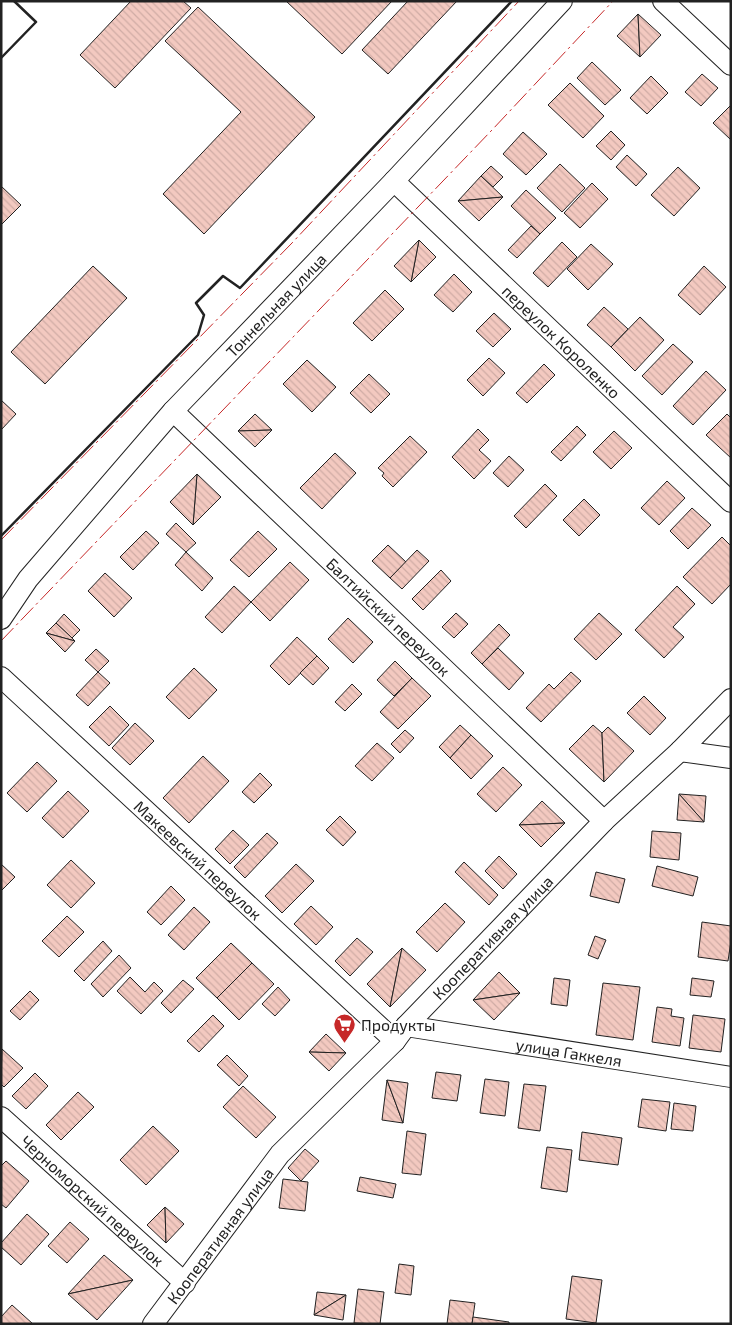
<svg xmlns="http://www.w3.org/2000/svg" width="732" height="1325" font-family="'Exo 2',sans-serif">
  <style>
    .building { fill: url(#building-back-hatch); stroke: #222 }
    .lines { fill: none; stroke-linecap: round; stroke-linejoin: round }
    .minor-casing { stroke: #222; stroke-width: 22 }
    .minor { stroke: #fff; stroke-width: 20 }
    .wall { stroke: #222; stroke-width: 2.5 }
    .power { stroke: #c62828; stroke-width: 1; stroke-dasharray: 18 4 2.5 4; stroke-linecap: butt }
    .labels { text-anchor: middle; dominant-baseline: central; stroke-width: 4; stroke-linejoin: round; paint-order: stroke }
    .street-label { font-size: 16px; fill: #222; stroke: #fff }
    .poi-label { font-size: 16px; fill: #222; stroke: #fff; text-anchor: start }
  </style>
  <defs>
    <pattern id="building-back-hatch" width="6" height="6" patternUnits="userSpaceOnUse" patternTransform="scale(1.25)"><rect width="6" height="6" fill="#f3c9c0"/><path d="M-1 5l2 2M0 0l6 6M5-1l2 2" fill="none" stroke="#d0aca5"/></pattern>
  </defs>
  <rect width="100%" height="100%" fill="#fff"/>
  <!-- building -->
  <g class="building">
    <path d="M 131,1 L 183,1 L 191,8 L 115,88 L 80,55 Z"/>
    <path d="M 286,1 L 392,1 L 342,54 Z"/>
    <path d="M 408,1 L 457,1 L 388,74 L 362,50 Z"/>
    <path d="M 198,7 L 315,117 L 204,234 L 163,194 L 241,112 L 165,41 Z"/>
    <path d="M 638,14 L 640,57 L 617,36 Z"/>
    <path d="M 638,14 L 661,35 L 640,57 Z"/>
    <path d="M 592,62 L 621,90 L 605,105 L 577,78 Z"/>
    <path d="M 702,74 L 718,88 L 701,106 L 685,92 Z"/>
    <path d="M 651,76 L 668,93 L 647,114 L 630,98 Z"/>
    <path d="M 570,83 L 604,116 L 583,138 L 548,105 Z"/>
    <path d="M 731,105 L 731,139 L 730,139 L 713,123 Z"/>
    <path d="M 611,131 L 625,145 L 611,160 L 596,146 Z"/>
    <path d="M 523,132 L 547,154 L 526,175 L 503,154 Z"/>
    <path d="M 627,155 L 647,174 L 636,186 L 616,167 Z"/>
    <path d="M 560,164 L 585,188 L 562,212 L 537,188 Z"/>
    <path d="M 491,166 L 503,177 L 493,187 L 481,176 Z"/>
    <path d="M 678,167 L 700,188 L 674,216 L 651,195 Z"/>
    <path d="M 481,176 L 503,197 L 458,201 Z"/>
    <path d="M 592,183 L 608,199 L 580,228 L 564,213 Z"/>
    <path d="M 1,186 L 21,205 L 1,225 Z"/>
    <path d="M 526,190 L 556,218 L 540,234 L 511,206 Z"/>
    <path d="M 503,197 L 479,221 L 458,201 Z"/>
    <path d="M 531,226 L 540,234 L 517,258 L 508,250 Z"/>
    <path d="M 419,240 L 436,257 L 411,282 Z"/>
    <path d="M 419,240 L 411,282 L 394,266 Z"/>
    <path d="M 562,242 L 577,257 L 548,287 L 533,273 Z"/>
    <path d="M 591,244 L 613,264 L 588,290 L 567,269 Z"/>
    <path d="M 93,266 L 127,298 L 45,384 L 11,352 Z"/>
    <path d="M 704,266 L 726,287 L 700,315 L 678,295 Z"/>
    <path d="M 454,274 L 472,292 L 453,312 L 434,295 Z"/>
    <path d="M 385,290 L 404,309 L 372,341 L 353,323 Z"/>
    <path d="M 604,307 L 628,329 L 611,347 L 587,325 Z"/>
    <path d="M 494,313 L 511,329 L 493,347 L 476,331 Z"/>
    <path d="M 640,317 L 664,340 L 635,371 L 611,347 Z"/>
    <path d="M 673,344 L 693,362 L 662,395 L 642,376 Z"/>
    <path d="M 489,358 L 505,373 L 483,396 L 467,380 Z"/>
    <path d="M 307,360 L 336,387 L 312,412 L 283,384 Z"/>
    <path d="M 544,364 L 555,375 L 527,403 L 516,393 Z"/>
    <path d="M 706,371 L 726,390 L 693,425 L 673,406 Z"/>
    <path d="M 369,374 L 390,394 L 371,413 L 350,393 Z"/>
    <path d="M 1,400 L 16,414 L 1,430 Z"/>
    <path d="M 255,414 L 272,430 L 238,431 Z"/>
    <path d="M 727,414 L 731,418 L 731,458 L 706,435 Z"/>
    <path d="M 577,426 L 586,435 L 561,461 L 551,452 Z"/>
    <path d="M 478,429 L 489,440 L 479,450 L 491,461 L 474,479 L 452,457 Z"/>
    <path d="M 272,430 L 255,447 L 238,431 Z"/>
    <path d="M 614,431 L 632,448 L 611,469 L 593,452 Z"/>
    <path d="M 410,436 L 427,452 L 393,487 L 382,476 L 384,473 L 378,468 Z"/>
    <path d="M 335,453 L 356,473 L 322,509 L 300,488 Z"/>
    <path d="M 509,456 L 524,470 L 508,487 L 493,473 Z"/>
    <path d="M 197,474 L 221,497 L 193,525 Z"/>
    <path d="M 197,474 L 193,525 L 170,502 Z"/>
    <path d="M 667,481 L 685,498 L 659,525 L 641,508 Z"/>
    <path d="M 545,484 L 557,496 L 526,528 L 514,516 Z"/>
    <path d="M 584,499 L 600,515 L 579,536 L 563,520 Z"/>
    <path d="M 692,508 L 711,525 L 688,549 L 670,531 Z"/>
    <path d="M 176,523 L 196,543 L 186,552 L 166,534 Z"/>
    <path d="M 146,531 L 159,543 L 133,570 L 120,557 Z"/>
    <path d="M 258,531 L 277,549 L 249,577 L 230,560 Z"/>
    <path d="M 722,537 L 731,546 L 731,584 L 712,604 L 683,577 Z"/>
    <path d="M 388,545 L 406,562 L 390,578 L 372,561 Z"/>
    <path d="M 417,550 L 429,561 L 402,589 L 390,578 Z"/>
    <path d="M 186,552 L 213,578 L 202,591 L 175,565 Z"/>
    <path d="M 290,562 L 309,580 L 270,621 L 251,602 Z"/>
    <path d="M 441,570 L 451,581 L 423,610 L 412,599 Z"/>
    <path d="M 105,573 L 132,598 L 114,617 L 88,591 Z"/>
    <path d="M 234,586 L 251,602 L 222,633 L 205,617 Z"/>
    <path d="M 677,586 L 695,604 L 673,627 L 684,637 L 664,658 L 635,630 Z"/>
    <path d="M 456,613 L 468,624 L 454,638 L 442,627 Z"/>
    <path d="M 599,613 L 622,634 L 596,660 L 574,639 Z"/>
    <path d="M 64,614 L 80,630 L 72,638 L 56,623 Z"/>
    <path d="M 348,618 L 373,642 L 353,663 L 328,639 Z"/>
    <path d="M 56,623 L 72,638 L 75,641 L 46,633 Z"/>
    <path d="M 499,624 L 510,635 L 482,664 L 471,653 Z"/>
    <path d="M 46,633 L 75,641 L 65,652 Z"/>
    <path d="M 297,637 L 317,656 L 289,685 L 270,666 Z"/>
    <path d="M 498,648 L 524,673 L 509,690 L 482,664 Z"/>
    <path d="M 96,649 L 109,661 L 98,672 L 85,660 Z"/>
    <path d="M 317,656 L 329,668 L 313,685 L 300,673 Z"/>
    <path d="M 395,661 L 412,678 L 394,696 L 377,680 Z"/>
    <path d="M 194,668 L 217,690 L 189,719 L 166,697 Z"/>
    <path d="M 98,672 L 110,683 L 88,706 L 76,695 Z"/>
    <path d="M 571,672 L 581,681 L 541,722 L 526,708 L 549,684 L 554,689 Z"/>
    <path d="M 412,678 L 431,696 L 398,729 L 380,712 Z"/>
    <path d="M 352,684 L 362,694 L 345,711 L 335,702 Z"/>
    <path d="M 644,696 L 666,718 L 650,735 L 627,713 Z"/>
    <path d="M 110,706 L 129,725 L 109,746 L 89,727 Z"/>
    <path d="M 135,723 L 154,741 L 130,765 L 112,748 Z"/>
    <path d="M 460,725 L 471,735 L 450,758 L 439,747 Z"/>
    <path d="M 593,725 L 602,733 L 604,782 L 569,749 Z"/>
    <path d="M 608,727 L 634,751 L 604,782 L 602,733 Z"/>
    <path d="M 405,730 L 414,738 L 400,753 L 391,744 Z"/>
    <path d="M 471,735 L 493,756 L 471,779 L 450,758 Z"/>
    <path d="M 377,743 L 394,758 L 372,781 L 355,766 Z"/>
    <path d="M 203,756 L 229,781 L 189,823 L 163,798 Z"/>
    <path d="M 37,762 L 57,781 L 27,812 L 7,793 Z"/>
    <path d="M 503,767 L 522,785 L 496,812 L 477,794 Z"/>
    <path d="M 260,773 L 272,785 L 254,803 L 242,792 Z"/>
    <path d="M 68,791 L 89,811 L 63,838 L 42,818 Z"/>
    <path d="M 679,794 L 706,796 L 704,822 Z"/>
    <path d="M 679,794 L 704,822 L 677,820 Z"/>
    <path d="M 542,801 L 565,823 L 519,825 Z"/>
    <path d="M 340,816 L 356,832 L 343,846 L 326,830 Z"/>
    <path d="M 565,823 L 541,847 L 519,825 Z"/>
    <path d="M 233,830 L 249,845 L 230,864 L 215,849 Z"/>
    <path d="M 652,831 L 681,833 L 679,860 L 650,857 Z"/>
    <path d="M 267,833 L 278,843 L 245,878 L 234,867 Z"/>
    <path d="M 499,856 L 517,874 L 503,889 L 485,871 Z"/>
    <path d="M 71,860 L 95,883 L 71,908 L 47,885 Z"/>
    <path d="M 464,862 L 498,895 L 489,905 L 455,872 Z"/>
    <path d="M 1,864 L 15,877 L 1,891 Z"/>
    <path d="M 296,864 L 314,881 L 282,913 L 265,896 Z"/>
    <path d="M 657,866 L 698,877 L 693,896 L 652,886 Z"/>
    <path d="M 596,872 L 625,879 L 619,903 L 590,896 Z"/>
    <path d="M 171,886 L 185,900 L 161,925 L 147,912 Z"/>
    <path d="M 445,903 L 465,922 L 437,952 L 416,932 Z"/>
    <path d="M 311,906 L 333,927 L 316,945 L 294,924 Z"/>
    <path d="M 194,907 L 210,922 L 184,950 L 168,935 Z"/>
    <path d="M 67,916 L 84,932 L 59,957 L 42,941 Z"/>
    <path d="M 702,922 L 731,926 L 731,941 L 728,961 L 698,957 Z"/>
    <path d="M 595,936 L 606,940 L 598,959 L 588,955 Z"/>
    <path d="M 357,938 L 373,952 L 350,976 L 335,961 Z"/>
    <path d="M 103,941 L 112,951 L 84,981 L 74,971 Z"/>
    <path d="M 231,943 L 252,963 L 217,998 L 196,978 Z"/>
    <path d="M 402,948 L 390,1007 L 367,984 Z"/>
    <path d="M 402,948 L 426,970 L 390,1007 Z"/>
    <path d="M 119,955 L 131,968 L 103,997 L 91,984 Z"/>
    <path d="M 252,963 L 274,984 L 239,1020 L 217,998 Z"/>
    <path d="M 499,972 L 520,993 L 473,1000 Z"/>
    <path d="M 130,977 L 145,992 L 154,982 L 163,991 L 141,1014 L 117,991 Z"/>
    <path d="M 554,978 L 570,980 L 567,1006 L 551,1004 Z"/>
    <path d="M 692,978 L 714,981 L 711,997 L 690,995 Z"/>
    <path d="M 183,980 L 194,989 L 171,1013 L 161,1003 Z"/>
    <path d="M 603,983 L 640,987 L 633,1040 L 596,1035 Z"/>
    <path d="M 278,987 L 290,1000 L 275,1016 L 262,1004 Z"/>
    <path d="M 30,991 L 39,1000 L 20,1020 L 10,1011 Z"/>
    <path d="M 520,993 L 494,1020 L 473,1000 Z"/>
    <path d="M 657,1007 L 672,1009 L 671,1016 L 684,1018 L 680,1046 L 652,1042 Z"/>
    <path d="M 213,1015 L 224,1026 L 199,1052 L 187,1041 Z"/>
    <path d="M 693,1015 L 725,1019 L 721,1052 L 689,1048 Z"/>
    <path d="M 326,1034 L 346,1053 L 309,1052 Z"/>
    <path d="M 2,1049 L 23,1068 L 4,1087 L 1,1084 Z"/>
    <path d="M 309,1052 L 346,1053 L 329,1071 Z"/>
    <path d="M 227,1055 L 248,1076 L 239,1086 L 217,1065 Z"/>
    <path d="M 436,1072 L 461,1075 L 457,1101 L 432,1098 Z"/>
    <path d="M 35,1073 L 48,1086 L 26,1109 L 12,1096 Z"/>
    <path d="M 485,1079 L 509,1082 L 505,1116 L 480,1113 Z"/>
    <path d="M 387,1080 L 403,1123 L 382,1120 Z"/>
    <path d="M 387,1080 L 408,1083 L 403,1123 Z"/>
    <path d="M 524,1084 L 546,1086 L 540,1131 L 518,1128 Z"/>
    <path d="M 243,1086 L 276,1117 L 256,1138 L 223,1107 Z"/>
    <path d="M 78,1092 L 94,1107 L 61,1140 L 46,1125 Z"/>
    <path d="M 642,1099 L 670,1102 L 666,1131 L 638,1127 Z"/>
    <path d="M 674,1103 L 696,1106 L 693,1131 L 671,1129 Z"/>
    <path d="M 153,1126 L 179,1151 L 146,1185 L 120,1160 Z"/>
    <path d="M 407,1131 L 426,1134 L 421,1175 L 402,1173 Z"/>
    <path d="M 582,1132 L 622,1138 L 618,1165 L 579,1160 Z"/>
    <path d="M 547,1147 L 572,1150 L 567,1192 L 541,1188 Z"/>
    <path d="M 305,1149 L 319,1161 L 301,1181 L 288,1168 Z"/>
    <path d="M 6,1161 L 29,1181 L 6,1208 L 1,1204 L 1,1166 Z"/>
    <path d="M 360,1177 L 396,1184 L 393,1198 L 357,1191 Z"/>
    <path d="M 283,1179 L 308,1182 L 305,1211 L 279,1208 Z"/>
    <path d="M 165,1207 L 166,1243 L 147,1225 Z"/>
    <path d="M 165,1207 L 184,1224 L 166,1243 Z"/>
    <path d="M 27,1214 L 49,1234 L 21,1265 L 1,1247 L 1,1243 Z"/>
    <path d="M 70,1222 L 89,1239 L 67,1263 L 48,1246 Z"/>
    <path d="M 104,1255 L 133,1280 L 68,1294 Z"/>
    <path d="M 399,1264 L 414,1266 L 411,1295 L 395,1293 Z"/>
    <path d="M 572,1276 L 602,1280 L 596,1323 L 566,1319 Z"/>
    <path d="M 133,1280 L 97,1320 L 68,1294 Z"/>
    <path d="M 358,1289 L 384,1292 L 380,1324 L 354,1323 Z"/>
    <path d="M 317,1292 L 346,1295 L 314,1315 Z"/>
    <path d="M 346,1295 L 343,1320 L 314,1315 Z"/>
    <path d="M 450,1300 L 475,1303 L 472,1324 L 447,1324 Z"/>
    <path d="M 12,1305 L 33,1324 L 1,1324 L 1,1317 Z"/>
    <path d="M 473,1317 L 509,1322 L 509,1324 L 472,1324 Z"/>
  </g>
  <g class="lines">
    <defs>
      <g id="minor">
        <path d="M 663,1 L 731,65"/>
        <path id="s1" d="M 394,181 L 731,502"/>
        <path id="s2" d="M 173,411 L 604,821"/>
        <path id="s3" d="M 1,619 L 28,579 L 173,411 L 394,181 L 562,1"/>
        <path id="s4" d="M 1,677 L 395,1041"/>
        <path d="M 680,751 L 731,758"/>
        <path id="s5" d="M 406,1026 L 731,1077"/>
        <path id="s6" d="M 1,1117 L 185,1283"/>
        <path id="s7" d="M 153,1324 L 280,1154 L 395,1041 L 406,1026 L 604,821 L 680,751 L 731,699"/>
      </g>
    </defs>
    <!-- minor casing -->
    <use href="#minor" class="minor-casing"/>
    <!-- minor -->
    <use href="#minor" class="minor"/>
    <!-- wall -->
    <g class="wall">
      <path d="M 1,58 L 36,22 L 14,1"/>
      <path d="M 1,536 L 198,335 L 204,315 L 196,303 L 223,276 L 240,288 L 512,1"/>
    </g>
    <!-- power -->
    <g class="power">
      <path d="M 1,540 L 292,243 L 519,1"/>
      <path d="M 1,641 L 492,130 L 613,1"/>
    </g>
  </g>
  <!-- icons -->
  <defs>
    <symbol id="supermarket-pin" viewBox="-11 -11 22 30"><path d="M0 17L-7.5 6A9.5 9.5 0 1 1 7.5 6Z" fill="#c62828" stroke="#fff"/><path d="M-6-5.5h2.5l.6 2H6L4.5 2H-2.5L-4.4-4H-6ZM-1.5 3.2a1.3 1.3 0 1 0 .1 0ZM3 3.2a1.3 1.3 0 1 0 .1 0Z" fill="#fff"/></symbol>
  </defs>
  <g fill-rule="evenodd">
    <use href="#supermarket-pin" x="332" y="1012" width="25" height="34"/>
  </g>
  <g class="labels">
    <!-- street labels -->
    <g class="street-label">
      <text stroke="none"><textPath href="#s3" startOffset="418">Тоннельная улица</textPath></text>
      <text stroke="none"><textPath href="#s1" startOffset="232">переулок Короленко</textPath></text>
      <text stroke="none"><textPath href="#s2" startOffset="298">Балтийский переулок</textPath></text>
      <text stroke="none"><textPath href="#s4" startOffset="269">Макеевский переулок</textPath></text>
      <text stroke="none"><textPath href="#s7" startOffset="516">Кооперативная улица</textPath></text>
      <text stroke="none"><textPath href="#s5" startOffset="165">улица Гаккеля</textPath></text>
      <text stroke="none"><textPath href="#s6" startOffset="124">Черноморский переулок</textPath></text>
      <text stroke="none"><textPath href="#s7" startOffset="111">Кооперативная улица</textPath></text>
    </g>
    <!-- poi labels -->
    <g class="poi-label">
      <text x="361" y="1024">Продукты</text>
    </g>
  </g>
  <!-- border -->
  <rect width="732" height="1325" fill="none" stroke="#222222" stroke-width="5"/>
</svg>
